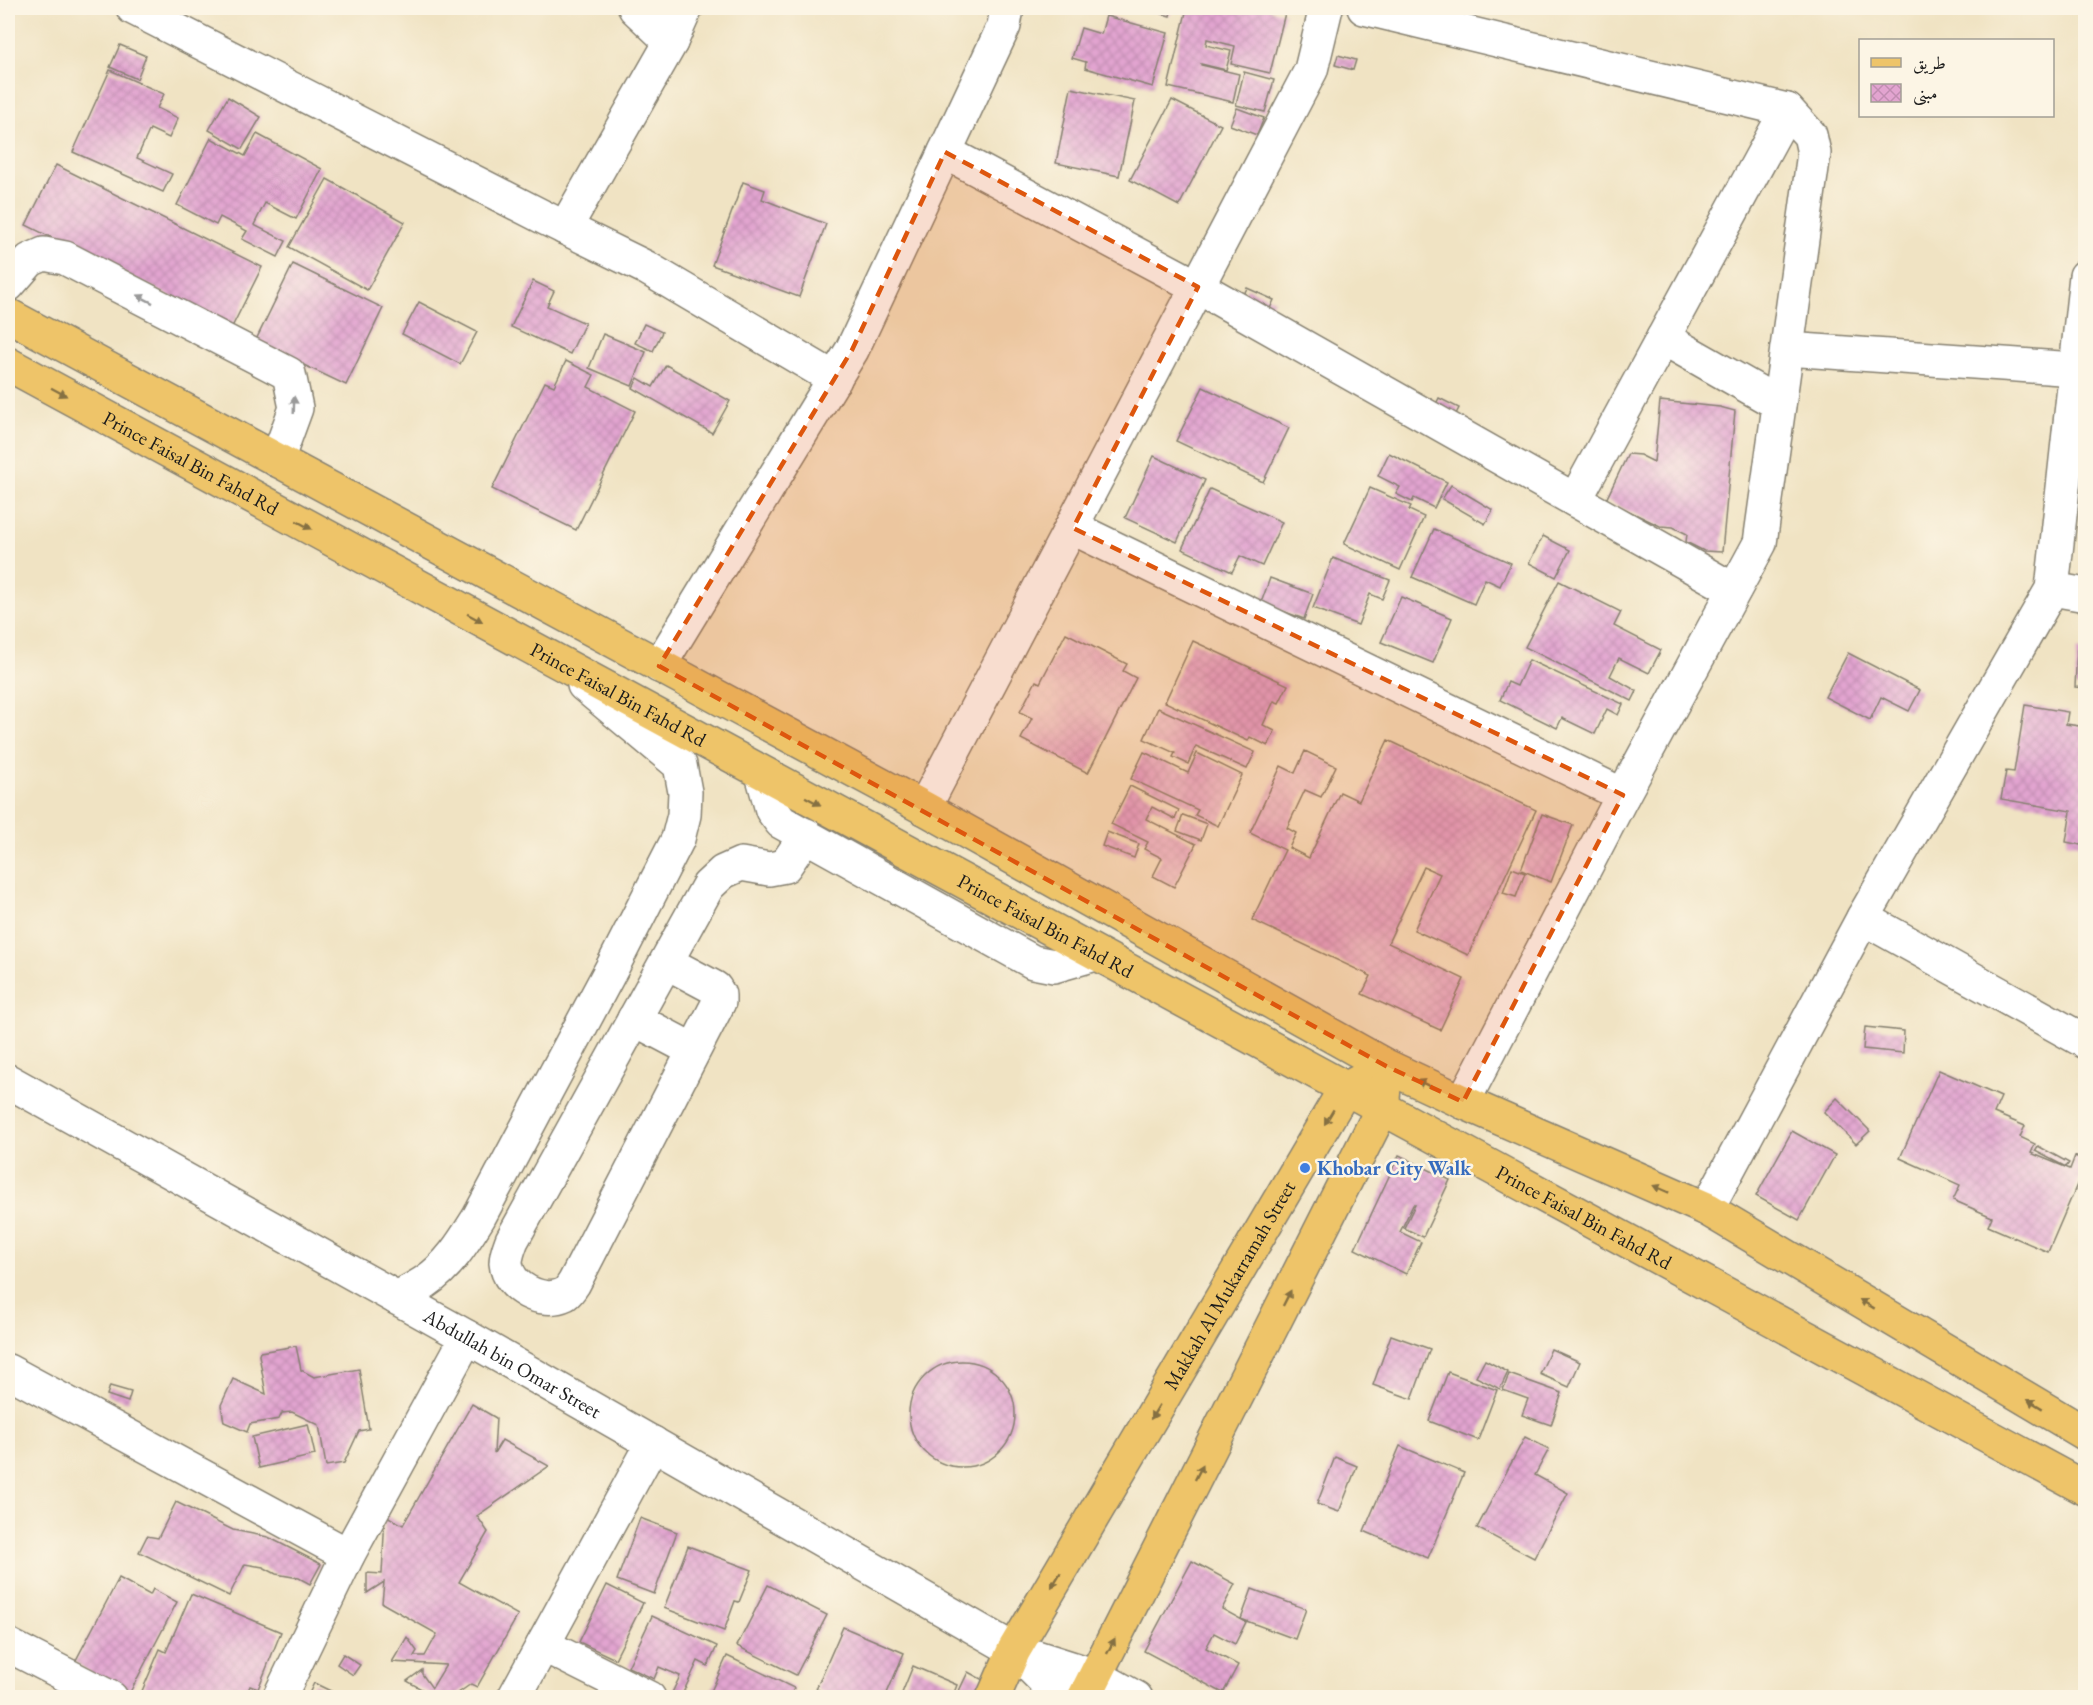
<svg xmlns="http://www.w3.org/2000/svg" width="2093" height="1705" font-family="'EB Garamond',Amiri,serif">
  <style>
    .building { fill: url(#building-cross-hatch) }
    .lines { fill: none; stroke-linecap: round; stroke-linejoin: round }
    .minor-casing { stroke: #868070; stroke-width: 36 }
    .major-casing { stroke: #868070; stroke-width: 36 }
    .minor { stroke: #fff; stroke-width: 33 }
    .major { stroke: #eec469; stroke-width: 33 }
    .oneway { fill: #999 }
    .oneway2 { fill: #857042 }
    .marked { fill: #de560d; fill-opacity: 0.2; stroke: #de560d; stroke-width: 4.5; stroke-dasharray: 12 8; stroke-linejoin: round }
    .shop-dot { fill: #3f7fe0; stroke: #fcf5e5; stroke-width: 2 }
    .labels { text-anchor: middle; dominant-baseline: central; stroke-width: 5; stroke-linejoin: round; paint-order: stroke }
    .street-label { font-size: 20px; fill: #1c1c1c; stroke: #fcf5e5 }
    .shop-label { font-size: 20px; font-weight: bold; fill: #366cbe; stroke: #fcf5e5; text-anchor: start }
  </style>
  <defs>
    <pattern id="building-cross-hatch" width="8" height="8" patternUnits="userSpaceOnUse" patternTransform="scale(1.5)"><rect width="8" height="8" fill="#e2a4d0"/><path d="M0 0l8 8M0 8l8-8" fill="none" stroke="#c18db2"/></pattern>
  </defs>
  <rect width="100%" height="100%" fill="#fcf5e5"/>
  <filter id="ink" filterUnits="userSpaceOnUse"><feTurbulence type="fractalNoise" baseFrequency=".0167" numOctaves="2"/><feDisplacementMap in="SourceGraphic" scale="12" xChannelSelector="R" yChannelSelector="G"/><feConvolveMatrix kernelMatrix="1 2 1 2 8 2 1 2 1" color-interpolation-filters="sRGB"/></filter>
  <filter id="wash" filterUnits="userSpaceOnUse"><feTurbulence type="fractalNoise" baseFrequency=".008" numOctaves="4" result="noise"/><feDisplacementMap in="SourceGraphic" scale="24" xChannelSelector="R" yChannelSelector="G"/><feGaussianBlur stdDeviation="1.35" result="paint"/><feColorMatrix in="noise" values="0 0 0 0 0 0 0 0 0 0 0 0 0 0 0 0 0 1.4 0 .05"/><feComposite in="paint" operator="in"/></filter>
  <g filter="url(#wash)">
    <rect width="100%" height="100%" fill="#f0e3c3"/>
    <g id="blocks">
      <!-- building -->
      <g class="building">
        <path d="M 1143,8 L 1172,8 L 1170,16 Z"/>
        <path d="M 1187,8 L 1271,8 L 1270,10 L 1285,13 L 1270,73 L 1231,64 L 1235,46 L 1207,39 L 1206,45 L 1231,51 L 1226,70 L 1201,64 L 1201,65 L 1239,74 L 1233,102 L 1168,87 Z"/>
        <path d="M 1106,16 L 1168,33 L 1153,87 L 1085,68 L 1086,62 L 1072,58 L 1081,28 L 1101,34 Z"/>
        <path d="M 120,45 L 146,56 L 137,79 L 110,67 Z"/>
        <path d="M 1338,55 L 1356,60 L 1353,70 L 1335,65 Z"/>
        <path d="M 110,70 L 164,94 L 157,108 L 178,118 L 169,138 L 150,129 L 137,158 L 172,174 L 163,192 L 73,152 Z"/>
        <path d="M 1244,72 L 1274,80 L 1265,112 L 1236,105 Z"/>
        <path d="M 1071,88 L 1135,101 L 1119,176 L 1056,163 Z"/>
        <path d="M 228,97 L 261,117 L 242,149 L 209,130 Z"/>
        <path d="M 1172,100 L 1221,125 L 1179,206 L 1130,180 Z"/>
        <path d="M 1237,108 L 1264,118 L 1257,135 L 1230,125 Z"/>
        <path d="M 257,134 L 322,169 L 296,219 L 265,203 L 254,225 L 286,241 L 278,257 L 242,239 L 247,231 L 220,217 L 216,225 L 177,205 L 211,138 L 245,156 Z"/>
        <path d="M 56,165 L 262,267 L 232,327 L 26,225 Z"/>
        <path d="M 327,179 L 405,222 L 367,290 L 289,247 Z"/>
        <path d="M 743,182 L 765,190 L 762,199 L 826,224 L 799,297 L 712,265 Z"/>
        <path d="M 293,264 L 383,308 L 346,385 L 255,342 Z"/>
        <path d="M 533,281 L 554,291 L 547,306 L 585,323 L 570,354 L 511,327 Z"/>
        <path d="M 1247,288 L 1274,300 L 1267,315 L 1240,303 Z"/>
        <path d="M 419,302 L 477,332 L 460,364 L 402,334 Z"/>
        <path d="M 644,324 L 662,332 L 653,351 L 635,343 Z"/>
        <path d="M 603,334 L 646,352 L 632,386 L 589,368 Z"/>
        <path d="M 566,361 L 594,375 L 588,387 L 635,411 L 576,530 L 492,489 L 545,382 L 554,386 Z"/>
        <path d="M 666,365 L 730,401 L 712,433 L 633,388 L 638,378 L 653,387 Z"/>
        <path d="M 1203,387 L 1289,428 L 1263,482 L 1176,441 Z"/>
        <path d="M 1439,398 L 1459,408 L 1451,424 L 1431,414 Z"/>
        <path d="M 1660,401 L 1720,407 L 1735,411 L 1722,552 L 1704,551 L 1686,542 L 1687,534 L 1673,527 L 1660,526 L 1606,500 L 1628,454 L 1640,455 L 1654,462 Z"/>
        <path d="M 1389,453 L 1447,482 L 1434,508 L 1414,498 L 1412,502 L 1396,494 L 1400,487 L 1378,476 Z"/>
        <path d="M 1154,456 L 1205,480 L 1177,542 L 1125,518 Z"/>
        <path d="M 1451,485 L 1493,510 L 1485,524 L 1442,499 Z"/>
        <path d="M 1370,488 L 1411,506 L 1409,510 L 1424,517 L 1400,570 L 1344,544 Z"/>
        <path d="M 1210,489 L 1282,522 L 1262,566 L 1240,556 L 1232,572 L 1182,549 Z"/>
        <path d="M 1434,529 L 1511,563 L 1500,586 L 1485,579 L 1474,604 L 1412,577 Z"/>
        <path d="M 1543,536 L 1570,550 L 1556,577 L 1529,563 Z"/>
        <path d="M 1333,558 L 1390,580 L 1382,599 L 1370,594 L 1358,625 L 1313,608 Z"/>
        <path d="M 1270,578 L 1313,594 L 1304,619 L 1261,603 Z"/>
        <path d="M 1559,581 L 1621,612 L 1614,626 L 1661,650 L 1649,673 L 1619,658 L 1610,676 L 1637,691 L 1632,701 L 1525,647 Z"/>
        <path d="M 1401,597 L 1452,618 L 1433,663 L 1381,642 Z"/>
        <path d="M 1066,633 L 1127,664 L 1123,671 L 1136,678 L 1088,773 L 1021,739 L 1032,718 L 1020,712 L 1036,681 L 1040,683 Z"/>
        <path d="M 1193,641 L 1288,685 L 1279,703 L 1274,701 L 1263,725 L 1275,731 L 1268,746 L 1250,737 L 1248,741 L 1165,702 Z"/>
        <path d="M 2077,650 L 2086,651 L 2086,688 L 2075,687 Z"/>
        <path d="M 1848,653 L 1920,690 L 1909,711 L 1881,697 L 1870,720 L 1825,697 Z"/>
        <path d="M 1529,660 L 1623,704 L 1618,715 L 1607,709 L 1595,734 L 1562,718 L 1557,728 L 1500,700 L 1508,682 L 1517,686 Z"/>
        <path d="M 2025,705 L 2068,712 L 2066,724 L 2086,727 L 2086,846 L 2066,842 L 2071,811 L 2001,799 L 2006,771 L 2014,772 Z"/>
        <path d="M 1158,708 L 1255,752 L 1247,769 L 1196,746 L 1188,764 L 1173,757 L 1175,753 L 1144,739 Z"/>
        <path d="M 1388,740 L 1536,810 L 1468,955 L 1414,930 L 1440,874 L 1424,867 L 1388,943 L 1464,979 L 1440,1030 L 1362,994 L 1371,976 L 1252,920 L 1285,850 L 1250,833 L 1281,766 L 1295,773 L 1305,751 L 1336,766 L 1321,797 L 1305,790 L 1287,828 L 1296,833 L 1289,848 L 1309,858 L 1340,792 L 1359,801 Z"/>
        <path d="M 1144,752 L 1188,773 L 1197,753 L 1242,775 L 1218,826 L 1195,815 L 1198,810 L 1131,779 Z"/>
        <path d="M 1130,786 L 1179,810 L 1175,819 L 1152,807 L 1146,819 L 1196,844 L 1174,887 L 1153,876 L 1162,858 L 1144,849 L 1148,842 L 1111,824 Z"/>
        <path d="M 1542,814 L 1573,825 L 1551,882 L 1521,870 Z"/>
        <path d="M 1183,815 L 1207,824 L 1201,840 L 1177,831 Z"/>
        <path d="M 1107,832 L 1139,844 L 1134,858 L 1102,846 Z"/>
        <path d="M 1512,868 L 1525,873 L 1516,897 L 1503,893 Z"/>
        <path d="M 1865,1027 L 1904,1031 L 1903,1053 L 1863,1049 Z"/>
        <path d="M 1939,1070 L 2001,1097 L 1994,1113 L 2025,1126 L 2020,1137 L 2035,1144 L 2031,1153 L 2070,1169 L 2075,1156 L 2086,1161 L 2086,1183 L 2079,1180 L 2048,1252 L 1988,1226 L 1992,1217 L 1953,1200 L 1960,1185 L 1900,1158 Z"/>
        <path d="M 1837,1098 L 1870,1131 L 1856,1144 L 1824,1112 Z"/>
        <path d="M 1792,1131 L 1835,1155 L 1799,1220 L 1756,1196 Z"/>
        <path d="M 2038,1146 L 2069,1163 L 2066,1167 L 2035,1151 Z"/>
        <path d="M 1399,1155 L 1450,1180 L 1423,1237 L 1404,1228 L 1415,1205 L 1413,1205 L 1400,1232 L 1421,1242 L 1406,1274 L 1355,1249 Z"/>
        <path d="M 1391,1335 L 1430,1349 L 1412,1399 L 1373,1385 Z"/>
        <path d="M 296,1346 L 301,1370 L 314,1377 L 359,1369 L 369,1429 L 359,1431 L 344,1463 L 326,1466 L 319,1425 L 292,1412 L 282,1413 L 279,1419 L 250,1424 L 247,1432 L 224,1422 L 221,1405 L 233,1379 L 266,1394 L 259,1355 L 260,1352 Z"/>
        <path d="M 1551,1349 L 1580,1362 L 1569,1387 L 1540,1374 Z"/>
        <path d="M 1485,1360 L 1508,1372 L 1500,1389 L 1476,1377 Z"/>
        <circle cx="962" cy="1414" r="53"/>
        <path d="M 1448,1372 L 1497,1390 L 1478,1440 L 1429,1421 Z"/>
        <path d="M 1509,1374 L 1562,1393 L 1551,1425 L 1522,1415 L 1528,1399 L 1503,1390 Z"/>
        <path d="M 110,1386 L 131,1392 L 128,1402 L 107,1395 Z"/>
        <path d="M 472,1404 L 496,1418 L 494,1453 L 502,1440 L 549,1466 L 477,1516 L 488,1532 L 459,1582 L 518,1615 L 477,1687 L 471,1684 L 451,1698 L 437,1698 L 407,1681 L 422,1670 L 422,1674 L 432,1688 L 446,1665 L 392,1662 L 407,1637 L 417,1651 L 414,1656 L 425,1656 L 437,1634 L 382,1603 L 384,1582 L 367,1593 L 367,1573 L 382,1574 L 385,1515 L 403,1525 Z"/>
        <path d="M 308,1424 L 315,1455 L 259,1468 L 252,1437 Z"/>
        <path d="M 1525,1437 L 1549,1449 L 1535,1475 L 1568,1493 L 1534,1558 L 1477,1528 Z"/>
        <path d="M 1400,1446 L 1464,1473 L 1428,1558 L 1364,1531 Z"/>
        <path d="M 1335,1457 L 1357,1466 L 1339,1512 L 1317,1504 Z"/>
        <path d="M 176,1502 L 233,1530 L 268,1537 L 321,1564 L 310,1584 L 299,1578 L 276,1574 L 263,1567 L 245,1564 L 229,1596 L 139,1552 L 147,1536 L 158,1538 Z"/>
        <path d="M 640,1518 L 677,1532 L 654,1594 L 617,1580 Z"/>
        <path d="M 688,1546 L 752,1570 L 739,1602 L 735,1601 L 724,1631 L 664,1608 Z"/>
        <path d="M 1192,1561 L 1235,1584 L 1222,1609 L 1246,1622 L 1235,1644 L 1214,1633 L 1206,1648 L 1238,1665 L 1223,1693 L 1144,1651 Z"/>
        <path d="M 119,1578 L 150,1595 L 153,1589 L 177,1602 L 127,1698 L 75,1662 Z"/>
        <path d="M 607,1585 L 643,1603 L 615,1659 L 579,1642 Z"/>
        <path d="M 768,1585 L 827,1615 L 796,1675 L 737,1646 Z"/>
        <path d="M 1252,1589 L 1306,1609 L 1295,1639 L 1241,1619 Z"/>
        <path d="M 191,1594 L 281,1632 L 258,1689 L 250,1686 L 245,1698 L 139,1698 L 160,1649 L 166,1652 Z"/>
        <path d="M 652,1616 L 717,1646 L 708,1666 L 698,1661 L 681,1697 L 672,1693 L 680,1676 L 659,1667 L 654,1679 L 628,1667 Z"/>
        <path d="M 843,1627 L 904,1653 L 885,1698 L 835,1698 L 816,1689 Z"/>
        <path d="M 343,1654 L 360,1665 L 353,1675 L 337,1664 Z"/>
        <path d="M 727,1656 L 794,1688 L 790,1698 L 708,1698 Z"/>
        <path d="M 913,1666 L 957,1685 L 952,1698 L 900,1698 Z"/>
        <path d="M 968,1672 L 983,1680 L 974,1698 L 959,1691 Z"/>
        <path d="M 314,1683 L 345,1698 L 307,1698 Z"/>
      </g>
    </g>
  </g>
  <g filter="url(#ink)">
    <use href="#blocks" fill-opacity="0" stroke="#868070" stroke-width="1.5"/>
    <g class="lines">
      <defs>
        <g id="minor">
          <path d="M 133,8 L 547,219 L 645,267 L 835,379"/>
          <path d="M 635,8 L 671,42"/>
          <path d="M 1364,8 L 1787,110 L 1810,135 L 1814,153 L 1760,543 L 1623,795 L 1463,1102"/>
          <path d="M 945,152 L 1198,287 L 1734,590"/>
          <path d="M 565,228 L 671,42 L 686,8"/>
          <path d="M 8,285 L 30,260 L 44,254 L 65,258 L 289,374 L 296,408 L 277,460"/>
          <path d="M 1663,338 L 1779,404"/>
          <path d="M 1787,349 L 2075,369"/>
          <path d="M 1575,500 L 1787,110"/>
          <path d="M 1073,528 L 1623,795"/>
          <path d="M 2052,589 L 2086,595"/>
          <path d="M 659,666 L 852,350 L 1004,26 L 1007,8"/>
          <path d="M 762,774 L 772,810 L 781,822 L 1033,962 L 1054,966 L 1096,954"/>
          <path d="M 924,808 L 1311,70 L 1326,8"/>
          <path d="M 1863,918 L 2086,1042"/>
          <path d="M 666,962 L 715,988 L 719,995 L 719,1002 L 574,1283 C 572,1286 568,1292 565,1294 C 542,1305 508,1288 506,1263 C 506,1255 509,1248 512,1240 L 708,886 L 723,872 L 741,864 L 769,869 L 785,866 L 806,835"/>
          <path d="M 634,1019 L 693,1050"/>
          <path id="s1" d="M 8,1081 L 467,1337 L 1014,1650 L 1096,1676 L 1136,1698"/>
          <path d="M 1707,1209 L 1863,918 L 2052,589 L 2086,276"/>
          <path d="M 397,1298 C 406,1293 416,1288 425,1282 C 449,1266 464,1241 479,1217 L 613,966 L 678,839 L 684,815 L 685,792 L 680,765 L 584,685"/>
          <path d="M 8,1371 L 348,1555"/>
          <path d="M 8,1645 L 111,1698"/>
          <path d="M 543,1645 L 649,1698"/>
          <path d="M 1018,1654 L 1062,1698"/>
          <path d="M 279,1698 L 348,1555 L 467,1337"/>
          <path d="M 514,1698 L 653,1443"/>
        </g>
        <g id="major">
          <path d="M 8,315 L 924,808 L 1386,1066 L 1463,1102 L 1707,1209 L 2086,1434"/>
          <path id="s2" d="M 8,364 L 2086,1489"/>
          <path id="s3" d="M 993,1698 L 1014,1650 L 1345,1089 L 1364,1079"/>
          <path d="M 1084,1698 L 1382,1109 L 1384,1088"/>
        </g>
      </defs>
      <!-- minor casing -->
      <use href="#minor" class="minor-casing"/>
      <!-- major casing -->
      <use href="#major" class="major-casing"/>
      <!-- minor -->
      <use href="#minor" class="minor"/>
      <!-- major -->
      <use href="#major" class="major"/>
    </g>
    <!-- one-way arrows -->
    <defs><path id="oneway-solid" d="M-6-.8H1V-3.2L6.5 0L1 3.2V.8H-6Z" transform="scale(1.5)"/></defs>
    <g class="oneway">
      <use href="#oneway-solid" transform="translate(145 299) rotate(-153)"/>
      <use href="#oneway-solid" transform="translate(294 405) rotate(-88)"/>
    </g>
    <g class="oneway2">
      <use href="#oneway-solid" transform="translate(59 392) rotate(28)"/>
      <use href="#oneway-solid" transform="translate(304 525) rotate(28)"/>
      <use href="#oneway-solid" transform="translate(475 618) rotate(28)"/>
      <use href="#oneway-solid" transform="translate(813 801) rotate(28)"/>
      <use href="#oneway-solid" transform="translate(1425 1084) rotate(-154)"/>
      <use href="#oneway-solid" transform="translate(1329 1117) rotate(121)"/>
      <use href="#oneway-solid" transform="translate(1661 1189) rotate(-156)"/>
      <use href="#oneway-solid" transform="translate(1287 1298) rotate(-63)"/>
      <use href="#oneway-solid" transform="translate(1867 1304) rotate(-149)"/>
      <use href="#oneway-solid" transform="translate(2035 1404) rotate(-149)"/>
      <use href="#oneway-solid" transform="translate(1155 1412) rotate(121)"/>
      <use href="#oneway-solid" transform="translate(1199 1472) rotate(-63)"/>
      <use href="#oneway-solid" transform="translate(1056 1580) rotate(121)"/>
      <use href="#oneway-solid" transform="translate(1111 1646) rotate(-63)"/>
    </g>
  </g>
  <!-- marked area -->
  <path class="marked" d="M 945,152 L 1198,287 L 1073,528 L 1623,795 L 1463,1102 L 1386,1066 L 659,666 L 852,350 Z"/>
  <!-- markers -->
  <circle class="shop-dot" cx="1305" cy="1168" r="6"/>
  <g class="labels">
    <!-- street labels -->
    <g class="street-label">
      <text stroke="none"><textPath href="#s2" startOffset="208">Prince Faisal Bin Fahd Rd</textPath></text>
      <text stroke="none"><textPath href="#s2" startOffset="694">Prince Faisal Bin Fahd Rd</textPath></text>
      <text stroke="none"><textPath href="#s2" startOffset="1180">Prince Faisal Bin Fahd Rd</textPath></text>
      <text stroke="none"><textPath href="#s2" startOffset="1792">Prince Faisal Bin Fahd Rd</textPath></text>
      <text stroke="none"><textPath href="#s3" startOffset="476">Makkah Al Mukarramah Street</textPath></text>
      <text stroke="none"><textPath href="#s1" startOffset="578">Abdullah bin Omar Street</textPath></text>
    </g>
    <!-- shop labels -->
    <g class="shop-label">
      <text x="1317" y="1168">Khobar City Walk</text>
    </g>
  </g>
  <!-- margin -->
  <rect width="2093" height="1705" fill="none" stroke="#fcf5e5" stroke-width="30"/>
  <!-- legend -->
  <rect x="1859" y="39" width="195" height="78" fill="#fcf5e5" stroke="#a29e95" stroke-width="1.5"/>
  <rect x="1871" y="58" width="30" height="9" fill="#eec469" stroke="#a29e95" stroke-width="1.5"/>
  <text x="1913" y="69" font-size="18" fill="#1c1c1c">طريق</text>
  <rect x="1871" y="84" width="30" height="18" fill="url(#building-cross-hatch)" stroke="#a29e95" stroke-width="1.5"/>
  <text x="1913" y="99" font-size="18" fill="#1c1c1c">مبنى</text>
</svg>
